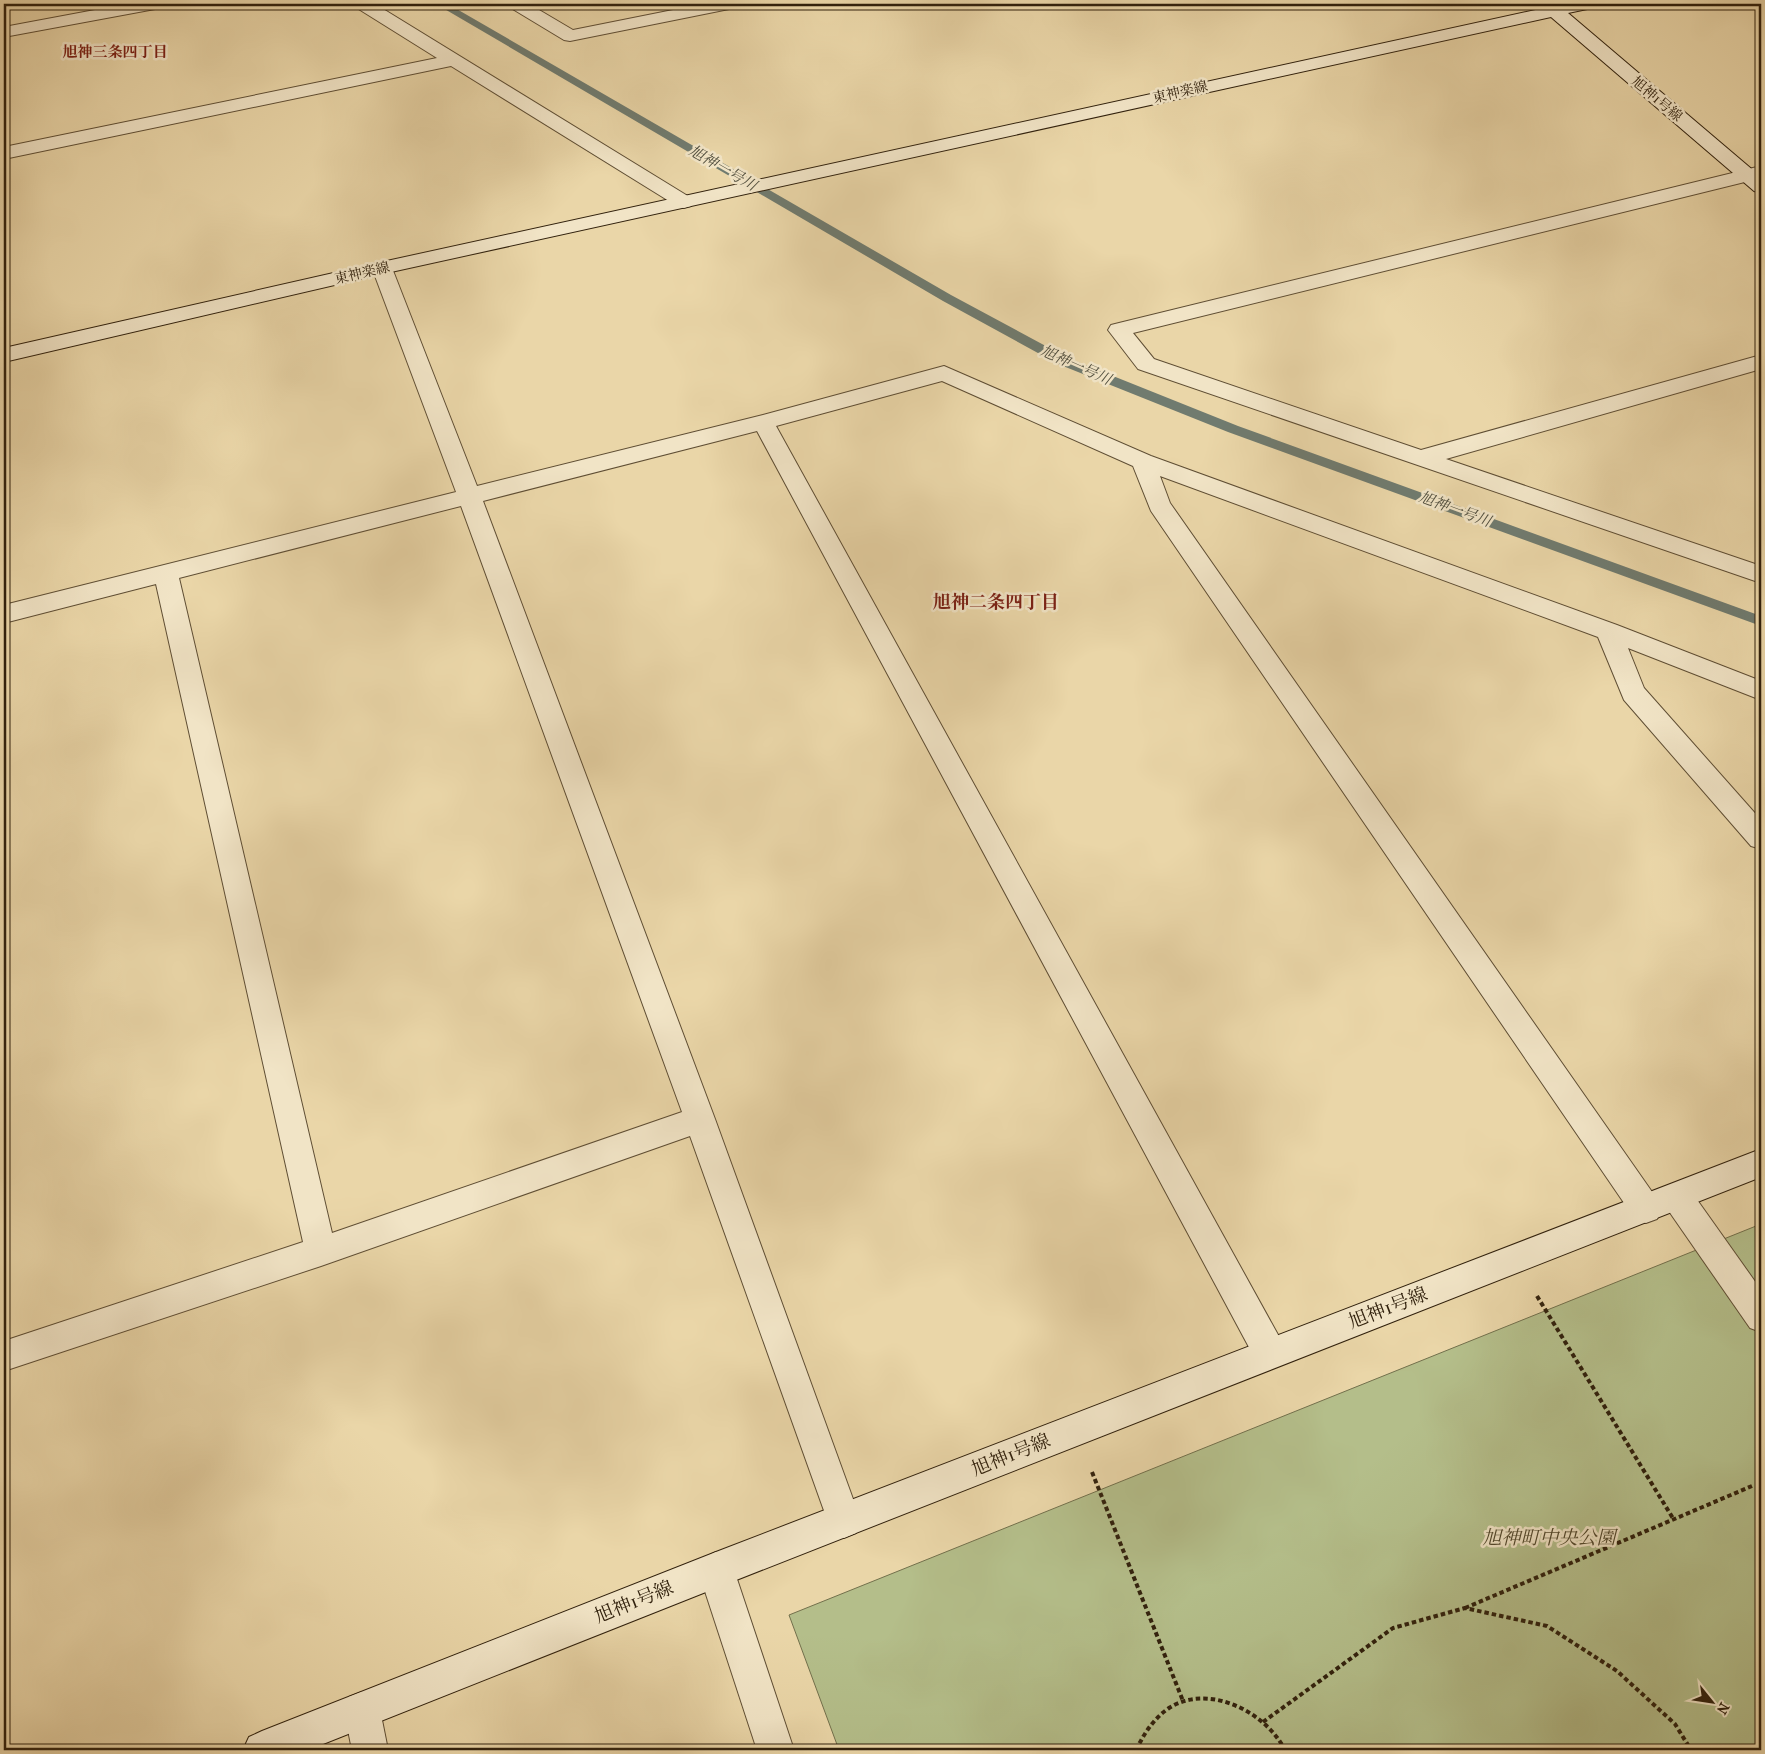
<svg xmlns="http://www.w3.org/2000/svg" width="1765" height="1754" font-family="'IM FELL French Canon','Noto Serif JP',serif">
  <style>
    .green { fill: #b4be8a; stroke: #72704c }
    .lines { fill: none; stroke-linecap: round; stroke-linejoin: round }
    .stream { fill: #707b6f; fill-rule: evenodd }
    .street-casing { stroke: #5f4e34; stroke-width: 2 }
    .secondary-casing { stroke: #31210d; stroke-width: 2 }
    .path { stroke: #31210d; stroke-width: 4; stroke-dasharray: 4.5 3; stroke-linecap: butt }
    .street { fill: #f1e4c6; fill-rule: evenodd }
    .secondary { fill: #f1e4c6; fill-rule: evenodd }
    .labels { text-anchor: middle; dominant-baseline: central; stroke-width: 5; stroke-linejoin: round; paint-order: stroke }
    .far-street-label { font-size: 14px; fill: #31210d; stroke: #f1e4c6 }
    .far-neighbourhood-label { font-size: 15px; font-weight: bold; fill: #7a1f14; stroke: #f1e4c6 }
    .far-water-label { font-size: 15px; font-style: italic; fill: #504e3e; stroke: #f1e4c6 }
    .neighbourhood-label { font-size: 18px; font-weight: bold; fill: #7a1f14; stroke: #f1e4c6 }
    .near-street-label { font-size: 19px; fill: #31210d; stroke: #f1e4c6 }
    .near-park-label { font-size: 19px; font-style: italic; fill: #52482c; stroke: #f1e4c6 }
  </style>
  <rect width="100%" height="100%" fill="#ead6a8"/>
  <filter id="stains"><feTurbulence type="fractalNoise" baseFrequency=".004" numOctaves="4"/><feColorMatrix values="0 0 0 0 .2 0 0 0 0 .09 0 0 0 0 .02 0 0 0 .5 -.17"/></filter>
  <radialGradient id="worn" r=".72"><stop offset=".6" stop-color="#630" stop-opacity="0"/><stop offset="1" stop-color="#630" stop-opacity=".3"/></radialGradient>
  <!-- green -->
  <path class="green" d="M 1761,1224 L 1761,1750 L 839,1750 L 789,1615 Z"/>
  <g class="lines">
    <!-- stream -->
    <path class="stream" d="M 436,4 L 448,4 L 951,295 L 1068,358 L 1238,426 L 1761,616 L 1761,626 L 1228,432 L 1058,364 L 943,301 Z"/>
    <defs>
      <g id="street">
        <path d="M 127,4 L 164,4 L 161,8 L 155,9 L 4,37 L 4,27 Z"/>
        <path d="M 354,4 L 375,4 L 691,198 L 694,202 L 691,206 L 684,208 L 677,206 L 451,66 L 4,159 L 4,147 L 437,58 L 357,8 Z"/>
        <path d="M 508,4 L 529,4 L 573,30 L 703,4 L 738,4 L 735,8 L 729,9 L 570,41 L 564,40 L 511,8 Z"/>
        <path d="M 1536,4 L 1556,4 L 1562,10 L 1559,14 C 1549,16 1542,12 1536,4 Z"/>
        <path d="M 1761,166 L 1761,178 L 1133,333 L 1154,359 L 1421,450 L 1761,355 L 1761,369 L 1446,459 L 1761,566 L 1761,583 L 1138,369 L 1108,330 L 1111,325 L 1119,323 Z"/>
        <path d="M 382,262 L 389,264 L 392,268 L 477,486 L 763,415 L 944,366 L 1151,456 L 1617,625 L 1761,681 L 1761,700 L 1628,648 L 1644,688 L 1761,820 L 1761,849 L 1751,846 L 1624,700 L 1598,637 L 1160,476 L 1170,503 L 1657,1199 L 1662,1209 L 1657,1219 L 1646,1223 L 1635,1219 L 1151,511 L 1133,466 L 942,381 L 776,426 L 1282,1342 L 1286,1353 L 1282,1364 L 1270,1369 L 1258,1364 L 757,431 L 483,501 L 715,1119 L 861,1521 L 856,1533 L 844,1538 L 832,1533 L 690,1136 L 321,1266 L 4,1371 L 4,1341 L 303,1242 L 156,584 L 4,623 L 4,605 L 456,492 L 372,268 L 375,264 ZM 461,506 L 682,1112 L 332,1233 L 179,578 Z"/>
        <path d="M 1677,1183 L 1688,1187 L 1761,1290 L 1761,1332 L 1750,1328 L 1666,1207 L 1661,1197 L 1666,1187 Z"/>
        <path d="M 716,1552 L 728,1558 L 734,1570 L 794,1750 L 757,1750 L 698,1570 L 704,1558 Z"/>
        <path d="M 362,1692 L 375,1697 L 380,1710 L 388,1750 L 352,1750 L 344,1710 L 349,1697 Z"/>
      </g>
      <g id="secondary">
        <path d="M 1563,4 L 1595,4 L 1592,8 L 1568,13 L 1761,177 L 1761,193 L 1754,191 L 1551,17 L 382,274 L 4,362 L 4,348 L 382,262 Z"/>
        <path d="M 1761,1149 L 1761,1177 L 716,1588 L 308,1750 L 243,1750 L 249,1737 L 262,1731 L 716,1552 Z"/>
      </g>
    </defs>
    <!-- street casing -->
    <use href="#street" class="street-casing"/>
    <!-- secondary casing -->
    <use href="#secondary" class="secondary-casing"/>
    <!-- path -->
    <g class="path">
      <path d="M 1537,1296 L 1674,1520"/>
      <path d="M 1092,1472 L 1183,1701"/>
      <path d="M 1465,1608 L 1752,1486"/>
      <path d="M 1263,1722 L 1393,1628 L 1465,1608 L 1547,1626 L 1617,1671 L 1675,1724 L 1691,1750"/>
      <path d="M 1136,1750 C 1144,1734 1153,1719 1169,1708 C 1208,1683 1265,1711 1285,1750"/>
    </g>
    <!-- street -->
    <use href="#street" class="street"/>
    <!-- secondary -->
    <use href="#secondary" class="secondary"/>
  </g>
  <g class="labels">
    <!-- far-street labels -->
    <g class="far-street-label">
      <text transform="translate(1180 92) rotate(-13)">東神楽線</text>
      <text transform="translate(1657 99) rotate(40)">旭神1号線</text>
      <text transform="translate(362 273) rotate(-13)">東神楽線</text>
    </g>
    <!-- far-neighbourhood labels -->
    <g class="far-neighbourhood-label">
      <text x="115" y="52">旭神三条四丁目</text>
    </g>
    <!-- far-water labels -->
    <g class="far-water-label">
      <text transform="translate(723 168) rotate(30)">旭神一号川</text>
      <text transform="translate(1076 365) rotate(24)">旭神一号川</text>
      <text transform="translate(1455 509) rotate(20)">旭神一号川</text>
    </g>
    <!-- neighbourhood labels -->
    <g class="neighbourhood-label">
      <text x="996" y="602">旭神二条四丁目</text>
    </g>
    <!-- near-street labels -->
    <g class="near-street-label">
      <text transform="translate(1388 1308) rotate(-21)">旭神1号線</text>
      <text transform="translate(1011 1455) rotate(-22)">旭神1号線</text>
      <text transform="translate(634 1602) rotate(-22)">旭神1号線</text>
    </g>
    <!-- near-park labels -->
    <g class="near-park-label">
      <text x="1549" y="1538">旭神町中央公園</text>
    </g>
  </g>
  <!-- margin -->
  <rect width="1765" height="1754" fill="none" stroke="#ead6a8" stroke-width="20"/>
  <rect x="5" y="5" width="1755" height="1744" fill="none" stroke="#31210d" stroke-width="2.5"/>
  <rect x="10" y="10" width="1745" height="1734" fill="none" stroke="#31210d"/>
  <!-- north arrow -->
  <g transform="translate(1712 1702) rotate(120)" stroke="#f1e4c6" stroke-width="4" paint-order="stroke">
  <path d="M0-4L9 19L0 12L-9 19Z" fill="#31210d"/>
  <text y="-8" font-size="14" font-weight="bold" text-anchor="middle" fill="#31210d">N</text>
  </g>
  <rect width="100%" height="100%" filter="url(#stains)"/>
  <rect width="100%" height="100%" fill="url(#worn)"/>
</svg>
